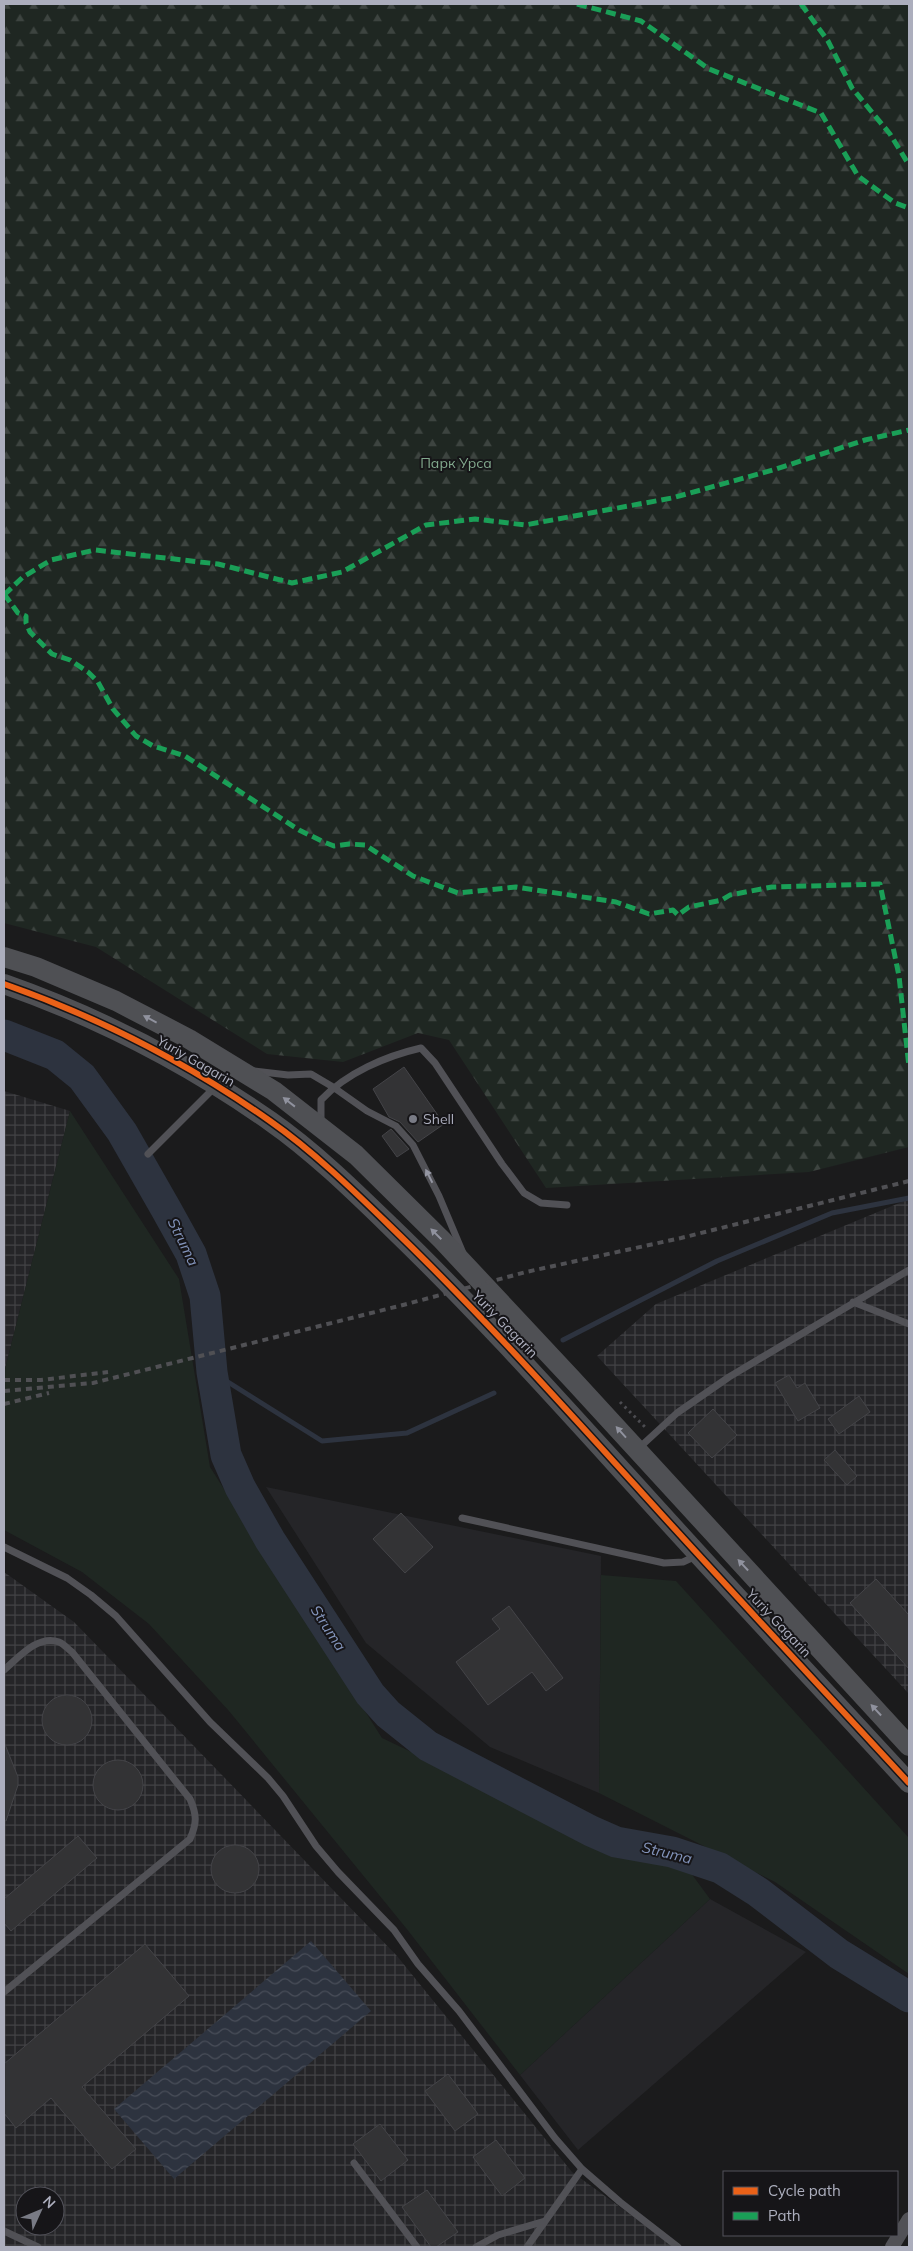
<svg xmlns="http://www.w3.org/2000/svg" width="913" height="2251" font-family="Mulish,sans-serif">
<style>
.built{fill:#252528}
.industrial{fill:url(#industrial-grid);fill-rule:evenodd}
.grass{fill:#1f2722}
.forest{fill:url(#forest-firs)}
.water{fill:url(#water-waves)}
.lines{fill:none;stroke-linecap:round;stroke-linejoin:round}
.stream{stroke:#2d333f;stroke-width:5}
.river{stroke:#2d333f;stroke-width:31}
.building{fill:#333335;stroke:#444448}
.path{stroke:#4c4c51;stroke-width:3;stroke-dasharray:2.5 4;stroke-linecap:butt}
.lane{stroke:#515156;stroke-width:7}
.street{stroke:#515156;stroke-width:14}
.secondary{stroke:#4f5054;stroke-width:20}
.rail{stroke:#505054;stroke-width:4;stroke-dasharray:6 5;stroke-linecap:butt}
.quiet{stroke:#1a9f57;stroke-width:5;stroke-dasharray:10 5;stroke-linecap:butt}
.cycleway-casing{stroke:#161518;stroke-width:9}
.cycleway{stroke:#ea6118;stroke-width:6}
.oneway{fill:#90929e}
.oneway2{fill:#9597a3}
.poi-dot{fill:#797b85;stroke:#161518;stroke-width:2}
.labels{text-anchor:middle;stroke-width:4;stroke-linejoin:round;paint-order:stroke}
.park-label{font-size:14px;fill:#82a98e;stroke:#161518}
.street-label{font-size:14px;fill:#acaebd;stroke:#161518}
.poi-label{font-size:14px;fill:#acaebd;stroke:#161518;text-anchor:start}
.water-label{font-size:15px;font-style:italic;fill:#8293ba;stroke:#161518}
</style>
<defs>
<pattern id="industrial-grid" width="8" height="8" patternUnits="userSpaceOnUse" patternTransform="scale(1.25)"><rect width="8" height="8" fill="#252528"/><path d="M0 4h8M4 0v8" fill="none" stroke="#424245"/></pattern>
<pattern id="forest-firs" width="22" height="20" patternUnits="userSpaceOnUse" patternTransform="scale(1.25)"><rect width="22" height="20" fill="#1f2722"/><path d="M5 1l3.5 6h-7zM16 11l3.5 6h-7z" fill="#3d4440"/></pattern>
<pattern id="water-waves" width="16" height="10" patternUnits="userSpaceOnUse" patternTransform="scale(1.25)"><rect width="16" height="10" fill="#2d333f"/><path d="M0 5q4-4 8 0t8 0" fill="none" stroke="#494e59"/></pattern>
</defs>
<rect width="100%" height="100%" fill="#1b1b1c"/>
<path class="built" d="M266 1487 601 1556 599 1793 490 1747 366 1643Z
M710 1899 806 1952 578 2150 520 2075Z"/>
<path class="industrial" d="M4 1091 70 1111 4 1373Z
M909 1199V1694L597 1356 656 1304Z
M4 1572 74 1622 397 1956 572 2172 675 2247H4ZM25 2196H55V2226H25Z"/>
<path class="grass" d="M70 1111 179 1279 210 1467 382 1738 628 1855 688 1869 710 1899 520 2075 406 1928 229 1711 149 1624 82 1572 4 1530V1373Z
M601 1575 676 1581 909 1838V1974L775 1882 599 1793Z"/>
<path class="forest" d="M4 4H909V1147L809 1172 546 1188 449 1040 418 1033 343 1062 267 1054 96 947 4 923Z"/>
<path class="water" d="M311 1941 371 2011 174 2179 114 2109Z"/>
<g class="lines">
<path class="stream" d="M563 1340 717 1261 832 1213 909 1198
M212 1372 322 1441 407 1433 494 1393"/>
<path class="river" d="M4 1035 55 1055 82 1077 122 1132 166 1209 191 1254 205 1296 212 1372 226 1455 240 1487 270 1540 370 1694 388 1714 428 1746 591 1831 616 1842 672 1852 720 1868 758 1892 839 1954 909 1997"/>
</g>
<path class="building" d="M404 1067 444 1124 418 1142 400 1122 389 1117 373 1089Z
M391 1129 409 1149 397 1157 382 1136Z
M789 1375 797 1388 805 1383 820 1408 798 1421 775 1383Z
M859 1396 870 1412 839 1434 828 1419Z
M713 1409 737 1435 712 1458 688 1433Z
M835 1450 857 1476 847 1485 824 1460Z
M401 1513 433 1547 405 1573 373 1539Z
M876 1579 909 1615V1669L850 1603Z
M509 1606 563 1678 546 1691 532 1672 488 1705 456 1662 500 1629 492 1619Z
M42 1720a25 25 0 1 1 50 0a25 25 0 1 1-50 0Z
M4 1742 18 1777V1785L6 1821 4 1820Z
M93 1785a25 25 0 1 1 50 0a25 25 0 1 1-50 0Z
M78 1836 97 1858 11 1931 4 1923V1899Z
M211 1869a24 24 0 1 1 48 0a24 24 0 1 1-48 0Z
M145 1944 189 1996 82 2087 136 2149 112 2169 51 2098 16 2128 4 2113V2064Z
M448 2074 478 2114 455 2131 425 2091Z
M380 2124 408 2160 381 2181 353 2144Z
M496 2140 525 2178 502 2196 473 2157Z
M427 2190 458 2232 436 2247H431L402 2207Z"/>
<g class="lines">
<path class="path" d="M620 1402 645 1427"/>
<path class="lane" d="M254 1071 288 1075 311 1074 333 1087 367 1111 396 1126 413 1145 439 1196 463 1253
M321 1123V1100C346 1073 386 1056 421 1048L435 1063 502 1164 524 1193 541 1203 567 1205
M148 1154 215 1087
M853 1302 909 1324
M639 1448 677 1413 729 1377 909 1270
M462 1518 664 1563 683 1562 696 1556
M4 1547 67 1578 91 1595 116 1616 210 1722 268 1778 283 1796 316 1846 338 1872 394 1930 418 1964 459 2011 555 2138 582 2169 620 2202 678 2247
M4 1670C18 1658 38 1634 59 1642 64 1644 68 1649 72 1652L190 1799C197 1815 197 1823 190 1839L4 1992
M354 2163 417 2247
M4 2231 38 2247
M476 2247 498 2235 545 2221
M527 2247 582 2169"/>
<path class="street" d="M892 2247 909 2219"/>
<path class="secondary" d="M4 957 36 967 116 1001 189 1039 274 1091 356 1155 442 1240 572 1379 909 1746
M4 984C98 1017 189 1064 270 1121 313 1151 353 1190 390 1226 476 1309 555 1397 635 1485 725 1585 818 1684 909 1783"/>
<path class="rail" d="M4 1380H41L108 1372
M4 1391 93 1383 403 1305 526 1272 681 1238 909 1181
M4 1404 49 1393"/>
<path class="quiet" d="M577 4 641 21 709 69 821 113 858 176 895 203 909 208
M801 4 828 41 852 88 890 134 909 165
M4 594 18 613 26 616V623L30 632 52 654 70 660 88 672 98 682 113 709 136 736 153 746 185 756 299 830 324 842 334 846 349 844 365 845 413 876 458 893 516 887 616 902 649 914 673 910 678 915 689 907 722 900 730 895 772 887 880 884 899 976 909 1067
M4 595 23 577 51 560 95 550 218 564 292 583 342 572 426 525 475 519 525 525 672 498 773 470 865 440 909 430"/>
<g class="cycleway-casing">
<path id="cycleway" d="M4 984C98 1017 189 1064 270 1121 313 1151 353 1190 390 1226 476 1309 555 1397 635 1485 725 1585 818 1684 909 1783"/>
</g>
<use href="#cycleway" class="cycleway"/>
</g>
<defs><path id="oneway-solid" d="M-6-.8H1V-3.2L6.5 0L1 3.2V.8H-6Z" transform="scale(1.25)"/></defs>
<g class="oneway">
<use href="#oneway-solid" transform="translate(150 1019) rotate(-152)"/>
<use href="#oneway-solid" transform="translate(289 1102) rotate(-142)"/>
<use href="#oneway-solid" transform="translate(436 1234) rotate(-135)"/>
<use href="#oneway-solid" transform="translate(621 1432) rotate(-132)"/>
<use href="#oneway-solid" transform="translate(743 1565) rotate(-133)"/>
<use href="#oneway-solid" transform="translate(876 1710) rotate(-133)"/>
</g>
<use class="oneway2" href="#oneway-solid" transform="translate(429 1176) rotate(-117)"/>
<circle class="poi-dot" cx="413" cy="1119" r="5"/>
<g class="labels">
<g class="park-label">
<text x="456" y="468">Парк Урса</text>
</g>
<g class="street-label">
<text transform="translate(196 1061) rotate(30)" y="5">Yuriy Gagarin</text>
<text transform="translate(505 1324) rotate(46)" y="5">Yuriy Gagarin</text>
<text transform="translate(779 1623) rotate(47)" y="5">Yuriy Gagarin</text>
</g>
<g class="poi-label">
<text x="423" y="1124">Shell</text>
</g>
<g class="water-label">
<text transform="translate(183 1242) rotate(64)" y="5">Struma</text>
<text transform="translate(328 1628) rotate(57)" y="5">Struma</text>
<text transform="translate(667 1853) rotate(14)" y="5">Struma</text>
</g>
</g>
<rect width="913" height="2251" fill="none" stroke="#acaebd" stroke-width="10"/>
<rect x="723" y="2171" width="175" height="65" fill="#161518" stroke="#52525a"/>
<rect x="733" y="2187" width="25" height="8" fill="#ea6118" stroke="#52525a"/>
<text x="768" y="2196" font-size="15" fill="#acaebd">Cycle path</text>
<rect x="733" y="2212" width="25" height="8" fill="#1a9f57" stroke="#52525a"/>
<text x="768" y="2221" font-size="15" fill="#acaebd">Path</text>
<g transform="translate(40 2211) rotate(46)"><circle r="24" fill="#161518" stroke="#52525a"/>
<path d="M0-4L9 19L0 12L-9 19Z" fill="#797b85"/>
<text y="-8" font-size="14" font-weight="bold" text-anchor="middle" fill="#acaebd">N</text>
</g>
</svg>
